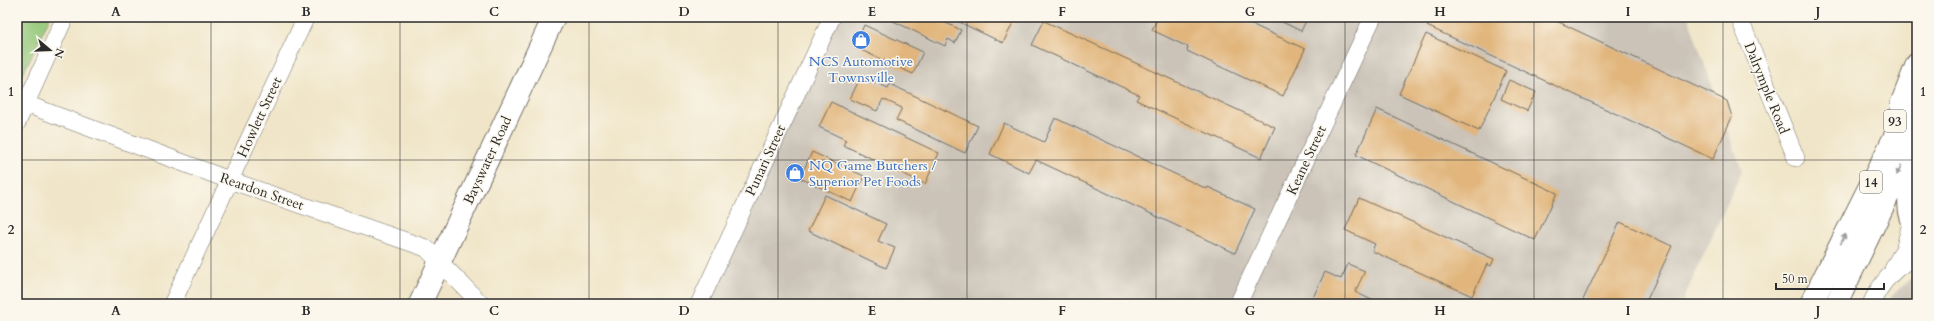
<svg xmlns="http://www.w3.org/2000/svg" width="1934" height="321" font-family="Cardo,serif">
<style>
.industrial{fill:#cbc3b8}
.green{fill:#94c879;stroke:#607a52}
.building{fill:#e1b57b}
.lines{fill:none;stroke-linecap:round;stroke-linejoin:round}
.street-casing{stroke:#706c62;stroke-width:18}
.secondary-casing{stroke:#706c62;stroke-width:24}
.primary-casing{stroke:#706c62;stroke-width:24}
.street{stroke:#fff;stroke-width:17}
.secondary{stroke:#fff;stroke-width:22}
.primary{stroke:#fff;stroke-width:22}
.oneway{fill:#a0a0a0}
.grid{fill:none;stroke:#2b2b2b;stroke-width:1;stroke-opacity:0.55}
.labels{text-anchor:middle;stroke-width:3;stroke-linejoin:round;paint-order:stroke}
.shield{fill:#fbf7ec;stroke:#696865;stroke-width:1}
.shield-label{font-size:13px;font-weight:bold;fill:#2b2b2b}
.shop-label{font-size:14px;fill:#366cbe;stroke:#fbf7ec}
.street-label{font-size:14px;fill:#2b2b2b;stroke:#fbf7ec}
.neatline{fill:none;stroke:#2b2b2b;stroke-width:1.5}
.grid-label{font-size:13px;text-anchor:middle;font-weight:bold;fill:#2b2b2b}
</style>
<rect width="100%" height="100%" fill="#fbf7ec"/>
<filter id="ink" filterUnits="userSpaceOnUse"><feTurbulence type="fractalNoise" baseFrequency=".025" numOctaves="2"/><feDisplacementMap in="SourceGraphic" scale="8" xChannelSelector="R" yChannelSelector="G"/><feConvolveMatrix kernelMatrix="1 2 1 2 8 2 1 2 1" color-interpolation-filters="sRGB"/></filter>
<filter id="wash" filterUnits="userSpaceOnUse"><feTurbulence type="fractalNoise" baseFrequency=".012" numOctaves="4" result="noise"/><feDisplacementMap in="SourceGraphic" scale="16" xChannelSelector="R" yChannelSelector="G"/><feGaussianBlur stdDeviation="0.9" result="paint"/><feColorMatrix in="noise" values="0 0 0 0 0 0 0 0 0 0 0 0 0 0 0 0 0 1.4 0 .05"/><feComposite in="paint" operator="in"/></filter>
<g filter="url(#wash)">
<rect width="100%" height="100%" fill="#f0e5c8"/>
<path class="industrial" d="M831 17H1688L1742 171 1681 304H695Z
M1917 272V304H1888L1891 297Z"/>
<path class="green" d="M17 17H50L17 86Z"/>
<g id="blocks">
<path class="building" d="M885 17H933L961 30 955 43 948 39 945 46Z
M949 17H1011L1015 19 1003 43Z
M1158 17H1236L1305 49 1283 96 1187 51 1188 47 1152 30Z
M1272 17H1308L1301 31Z
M1431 17H1548L1727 101 1732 117 1713 159 1427 26Z
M1044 21 1275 127 1261 158 1136 100 1139 95 1032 45Z
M864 25 923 52 913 74 861 50 862 47 856 44Z
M1426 34 1506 71 1479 131 1399 94Z
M861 76 888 88 890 84 978 126 965 153 896 120 902 108 883 99 877 111 850 99Z
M1509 80 1536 92 1527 111 1501 99Z
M831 102 939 153 925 184 843 145 846 140 819 127Z
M1377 109 1557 193 1535 240 1356 155Z
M1055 118 1207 189 1208 187 1255 209 1235 253 1036 160 1029 173 990 154 1004 123 1044 142Z
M812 152 864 176 852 202 800 178Z
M825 195 886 224 878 241 895 248 886 268 808 231Z
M1359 198 1494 259 1491 266 1487 264 1472 296 1372 251 1375 244 1345 230Z
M1620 222 1672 246 1645 304H1581Z
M1348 264 1365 271 1355 292 1380 304H1310L1325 272 1341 279Z"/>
</g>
</g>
<g filter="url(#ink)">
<use href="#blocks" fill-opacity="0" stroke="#706c62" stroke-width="1"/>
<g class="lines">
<g class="street-casing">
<path id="street" d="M1739 17 1796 158
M26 104 229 180 426 248 481 304
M17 123 65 17
M1893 269 1905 247 1912 218
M172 304 306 17
M699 304 832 17
M1238 304 1373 17
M1871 304C1881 282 1895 266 1917 256"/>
</g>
<g class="secondary-casing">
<path id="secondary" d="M420 304 554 17"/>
</g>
<g class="primary-casing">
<path id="primary" d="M1901 105 1917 64
M1917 166C1911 184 1903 211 1917 227
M1811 304 1917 92
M1836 304 1917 135"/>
</g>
<use href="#street" class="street"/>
<use href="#secondary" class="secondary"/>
<use href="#primary" class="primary"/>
</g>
<defs><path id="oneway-solid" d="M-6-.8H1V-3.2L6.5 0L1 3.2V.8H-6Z"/></defs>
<g class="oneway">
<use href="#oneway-solid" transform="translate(1899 170) rotate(115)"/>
<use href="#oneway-solid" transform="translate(1843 239) rotate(-64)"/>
</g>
</g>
<path class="grid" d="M211 17V304M400 17V304M589 17V304M778 17V304M967 17V304M1156 17V304M1345 17V304M1534 17V304M1723 17V304M17 160H1917"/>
<defs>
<g id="shop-disc" transform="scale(1)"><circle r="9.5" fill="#3f7fe0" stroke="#fbf7ec"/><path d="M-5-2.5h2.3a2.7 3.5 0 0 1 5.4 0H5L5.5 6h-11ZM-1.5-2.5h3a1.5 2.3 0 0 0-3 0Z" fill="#fff"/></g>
</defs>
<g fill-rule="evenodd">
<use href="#shop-disc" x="861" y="40"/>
<use href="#shop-disc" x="795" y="173"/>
</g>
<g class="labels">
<g class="shield">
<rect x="1884" y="110" width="22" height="22" rx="3"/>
<rect x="1860" y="171" width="22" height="22" rx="3"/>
</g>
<g class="shield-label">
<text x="1895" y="126">93</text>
<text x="1871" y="187">14</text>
</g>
<g class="shop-label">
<text x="861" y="66">NCS Automotive<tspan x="861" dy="16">Townsville</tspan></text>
<text x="809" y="170" text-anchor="start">NQ Game Butchers /<tspan x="809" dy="16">Superior Pet Foods</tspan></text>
</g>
<g class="street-label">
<text transform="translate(1767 88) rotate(68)" y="5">Dalrymple Road</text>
<text transform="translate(259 117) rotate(-65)" y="5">Howlett Street</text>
<text transform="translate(487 160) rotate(-65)" y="5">Bayswater Road</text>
<text transform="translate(765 160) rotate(-65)" y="5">Punari Street</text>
<text transform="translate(1306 160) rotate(-65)" y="5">Keane Street</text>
<text transform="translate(262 191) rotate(19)" y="5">Reardon Street</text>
</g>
</g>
<rect width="1934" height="321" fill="none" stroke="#fbf7ec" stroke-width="44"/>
<g transform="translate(50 50) rotate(109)" stroke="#fbf7ec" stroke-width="3" paint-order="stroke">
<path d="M0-3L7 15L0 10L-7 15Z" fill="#2b2b2b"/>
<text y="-6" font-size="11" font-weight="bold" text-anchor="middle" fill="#2b2b2b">N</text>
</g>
<path d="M1776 283v6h108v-6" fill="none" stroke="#2b2b2b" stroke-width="2"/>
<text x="1782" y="283" font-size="12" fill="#2b2b2b" stroke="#fbf7ec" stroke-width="3" paint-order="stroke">50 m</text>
<rect x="22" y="22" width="1890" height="277" class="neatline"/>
<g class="grid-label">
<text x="116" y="16">A</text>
<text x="306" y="16">B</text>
<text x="494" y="16">C</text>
<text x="684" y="16">D</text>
<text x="872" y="16">E</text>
<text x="1062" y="16">F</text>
<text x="1250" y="16">G</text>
<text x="1440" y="16">H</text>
<text x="1628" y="16">I</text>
<text x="1818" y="16">J</text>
<text x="11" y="96">1</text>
<text x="1923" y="96">1</text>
<text x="11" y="234">2</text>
<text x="1923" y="234">2</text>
<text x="116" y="315">A</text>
<text x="306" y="315">B</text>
<text x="494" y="315">C</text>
<text x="684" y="315">D</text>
<text x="872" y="315">E</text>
<text x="1062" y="315">F</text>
<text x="1250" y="315">G</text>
<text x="1440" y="315">H</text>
<text x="1628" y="315">I</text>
<text x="1818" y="315">J</text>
</g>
</svg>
